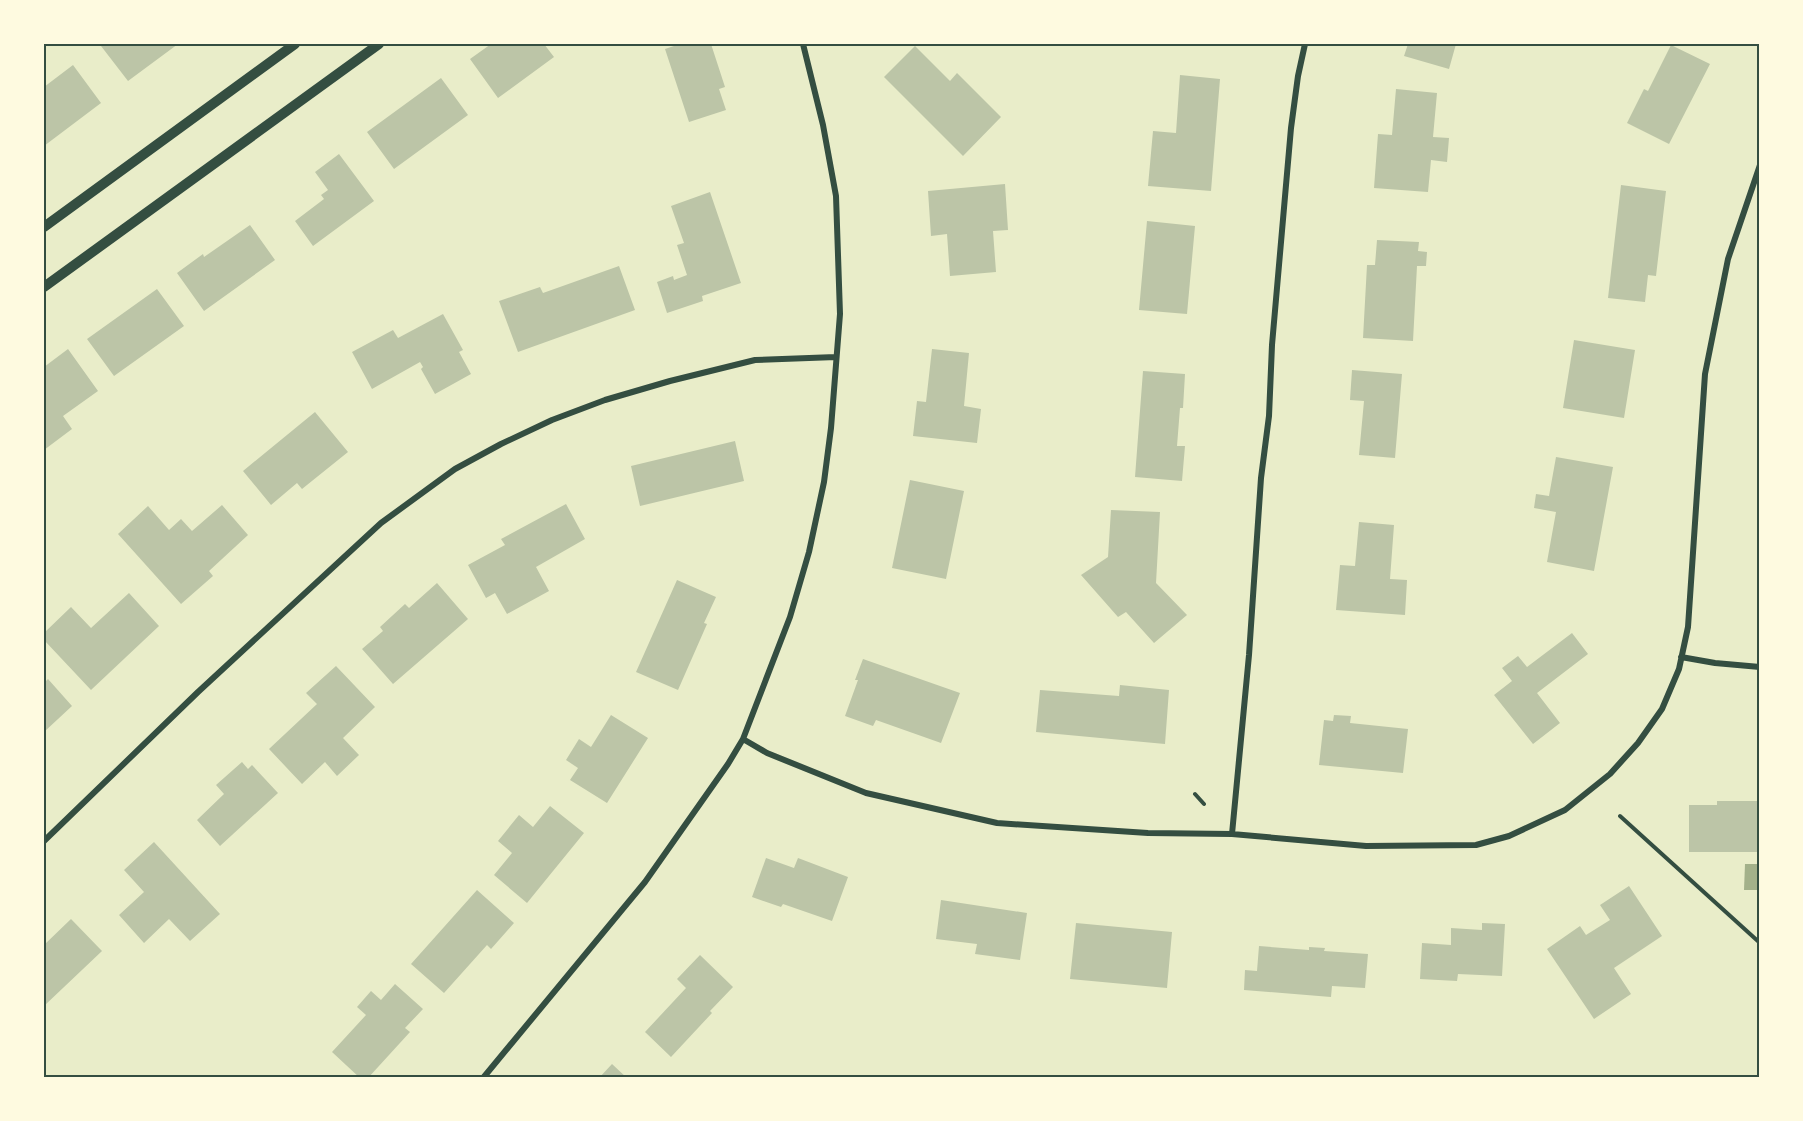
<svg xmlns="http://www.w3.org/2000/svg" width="1803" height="1121" font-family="Raleway,sans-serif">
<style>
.water{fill:#a3b18a}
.building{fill:#bcc5a7}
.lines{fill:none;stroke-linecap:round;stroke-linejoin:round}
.path{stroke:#344e41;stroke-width:4}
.minor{stroke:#344e41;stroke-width:6}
.tertiary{stroke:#344e41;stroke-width:10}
.neatline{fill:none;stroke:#344e41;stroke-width:2}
</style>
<rect width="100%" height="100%" fill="#e9edc9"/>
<path class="water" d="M1745 864H1759V890H1744Z"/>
<path class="building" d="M104 44H178L128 81 101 46Z
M491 44H544L554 57 498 98 470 59Z
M680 44H711L725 87 719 89 726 110 689 122 665 49Z
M1408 44H1456L1449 69 1404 56Z
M1671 45 1710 64 1669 144 1627 123 1644 89 1648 91Z
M915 46 950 81 957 73 1001 117 963 156 884 77Z
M73 65 101 103 44 146V87Z
M1180 75 1220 79 1211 191 1148 186 1153 131 1176 133Z
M441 78 468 115 394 169 367 132Z
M1396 89 1437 93 1433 137 1449 138 1447 162 1431 160 1428 192 1374 188 1378 134 1392 135Z
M339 154 374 201 313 246 295 221 324 199 321 195 328 190 315 172Z
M1005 184 1008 230 993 231 996 272 950 276 947 234 931 236 928 191Z
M1621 185 1666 191 1656 276 1648 275 1645 302 1608 298Z
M710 192 741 283 702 296 703 301 667 313 657 282 673 276 674 280 687 275 677 245 684 243 671 206Z
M1147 221 1195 226 1187 314 1139 310Z
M250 225 275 260 204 311 177 273 203 254 204 257Z
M1377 240 1419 242 1418 251 1427 252 1426 266H1417L1413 341 1363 338 1367 265H1375Z
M619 266 635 310 518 352 499 301 540 287 543 293Z
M157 289 184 326 114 376 87 339Z
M443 314 463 350 459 352 471 374 435 394 421 369 423 367 420 362 372 389 352 352 393 330 398 338Z
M1574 340 1635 350 1624 418 1563 408Z
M68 349 98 391 63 416 72 429 44 450V384L46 382 44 379V367Z
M932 349 969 353 964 406 981 409 977 443 913 436 917 401 926 402Z
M1352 370 1402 374 1395 458 1359 455 1364 401 1350 400Z
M1143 371 1185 374 1183 408H1180L1177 446H1185L1182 481 1135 477Z
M315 412 348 452 302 489 297 483 271 505 243 471Z
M735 441 744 481 640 506 631 466Z
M1556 457 1613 467 1594 571 1547 562 1556 512 1534 508 1536 494 1549 496Z
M910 480 964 491 946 579 892 568Z
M566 504 585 539 536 567 549 591 507 614 495 593 486 598 468 565 505 545 501 539Z
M222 505 248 535 209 571 213 576 181 604 118 534 148 506 169 530 181 519 192 531Z
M1111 510 1160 512 1156 583 1187 615 1154 643 1126 612 1118 617 1081 575 1108 557Z
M1359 522 1394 525 1390 579 1407 580 1405 615 1336 610 1340 565 1355 566Z
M677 580 716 597 704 623 707 624 678 690 636 672Z
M437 583 468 619 393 684 362 649 383 631 380 627 405 604 409 608Z
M129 593 159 626 91 690 44 640V633L71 607 91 628Z
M1572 633 1588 654 1537 693 1560 723 1533 744 1494 695 1512 681 1502 668 1518 656 1527 667Z
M863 659 960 693 941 743 876 720 873 726 845 716 858 680H855Z
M336 666 375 707 343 738 359 755 337 776 325 762 302 784 269 749 317 704 306 693Z
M48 679 72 706 44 732V683Z
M1120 685 1169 690 1165 744 1036 732 1040 690 1119 696Z
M611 715 648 738 607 803 570 780 578 768 566 760 579 739 591 747Z
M1334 715 1351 716 1350 723 1408 729 1403 773 1319 765 1324 720 1333 721Z
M242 762 248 769 252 765 278 793 220 846 197 820 224 794 216 785Z
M1717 801H1760V852H1689V805H1717Z
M550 806 584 833 527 903 494 875 512 853 498 841 519 815 533 827Z
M154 842 220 914 190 941 169 919 144 943 119 915 144 892 124 870Z
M766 858 794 868 798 858 848 877 832 921 783 904 781 907 752 897Z
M1629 886 1662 936 1614 968 1631 994 1594 1019 1547 949 1580 926 1586 935 1610 920 1600 905Z
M477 890 514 923 491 949 487 945 444 993 411 964Z
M941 900 1027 913 1020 960 975 954 977 944 936 939Z
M71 919 102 951 44 1006V945Z
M1076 923 1172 932 1167 988 1070 979Z
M1482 923 1505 924 1502 976 1458 974 1457 981 1420 979 1422 943 1451 945V928L1482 930Z
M1259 946 1309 950V947L1325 948 1324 951 1368 954 1365 988 1332 986 1331 997 1244 990 1245 970 1257 971Z
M700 955 733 987 710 1011 712 1013 671 1057 645 1032 686 988 677 979Z
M395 984 423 1009 405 1028 410 1032 368 1078H360L332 1052 366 1015 357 1007 371 991 381 1000Z
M612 1064 627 1078H599Z"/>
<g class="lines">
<path class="path" d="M1195 794 1204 804
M1620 816 1760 943"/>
<path class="minor" d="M1681 657 1715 663 1760 667
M743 739 767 753 866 793 997 823 1148 833 1232 834 1366 846 1476 845 1509 836 1565 810 1610 774 1638 743 1662 709 1679 669 1688 627 1705 374 1728 259 1760 165
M1232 834 1249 655 1261 478 1269 416 1272 345 1291 128 1298 76 1305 44
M44 841 198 692 381 523 455 469 501 444 552 420 605 400 670 381 755 360 836 357
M483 1078 645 882 728 764 743 739 790 617 809 552 824 482 831 428 840 314 836 196 823 125 803 44"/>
<path class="tertiary" d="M44 227 295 44
M44 287 379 44"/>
</g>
<rect width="1803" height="1121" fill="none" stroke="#fefae0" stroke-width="90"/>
<rect x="45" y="45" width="1713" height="1031" class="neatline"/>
</svg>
